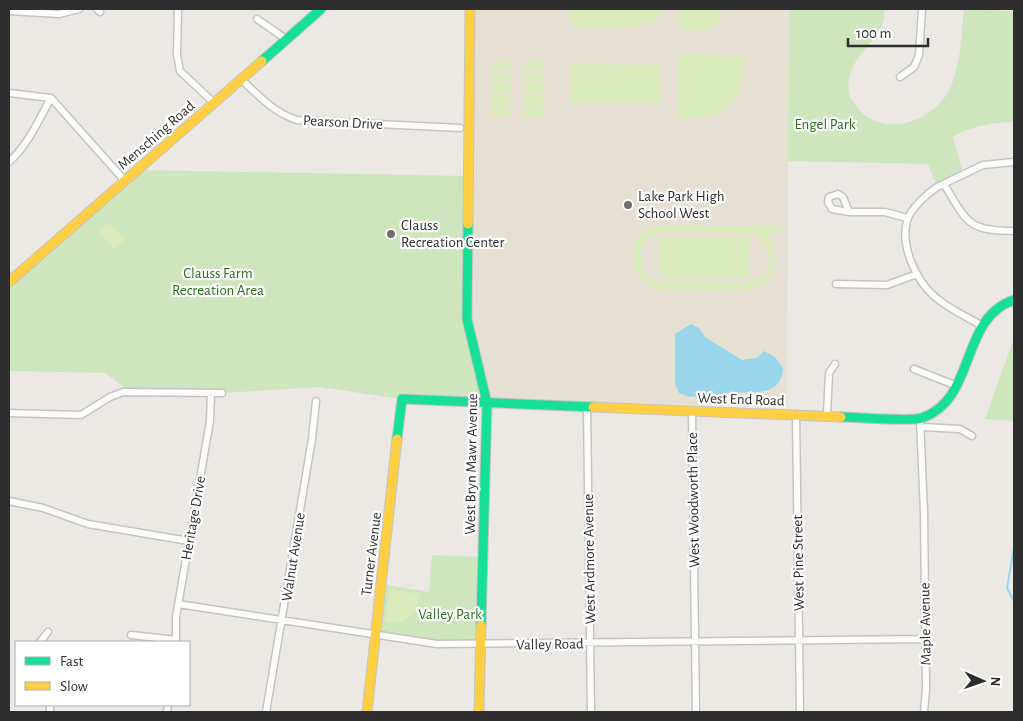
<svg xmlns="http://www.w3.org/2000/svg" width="1023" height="721" font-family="'Alegreya Sans',sans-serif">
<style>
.education{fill:#e6e0d3}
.park{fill:#cee6be}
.pitch{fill:#d9eabb;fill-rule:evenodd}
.water{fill:#99d6ec}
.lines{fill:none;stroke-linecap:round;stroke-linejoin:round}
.stream{stroke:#99d6ec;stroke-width:2}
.street-casing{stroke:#c5c4c5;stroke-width:9}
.fast-casing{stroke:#c5c4c5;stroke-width:11}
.slow-casing{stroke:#c5c4c5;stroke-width:11}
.street{stroke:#fcfcfb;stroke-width:6}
.fast{stroke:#16e098;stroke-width:9}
.slow{stroke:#ffcf43;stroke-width:9}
.poi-dot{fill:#706f6e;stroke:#fff;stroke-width:2}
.labels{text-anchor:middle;stroke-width:4.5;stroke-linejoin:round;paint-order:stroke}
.street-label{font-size:15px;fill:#2e2e2e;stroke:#fff}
.park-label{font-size:15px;fill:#2c6e1b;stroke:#fff}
.poi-label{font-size:15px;fill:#2e2e2e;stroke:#fff;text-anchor:start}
</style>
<rect width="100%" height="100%" fill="#ece8e4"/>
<path class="education" d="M469 9H789L787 401 790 407 479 399 481 392 470 342Z"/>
<path class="park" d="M789 9H884C887 44 843 53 849 93 849 97 854 102 856 106 880 139 931 123 948 92 961 68 961 35 964 9L1014 11V122C994 122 971 127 953 136L963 173 937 187 928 164 788 161Z
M138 170 469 176 467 319 481 386 479 399H402L319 387 222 393 130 392 105 373 9 371V280Z
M1014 338V421L985 419Z
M432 555 483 557 481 645 376 634 381 584 429 592Z"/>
<path class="pitch" d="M572 9H661L657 21 626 28H577L571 23Z
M678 9H723L720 21 712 29H681L678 25Z
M682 53 745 56C742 105 727 119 678 118L677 56Z
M491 61H510V70H491Z
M524 61H544V70H524Z
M571 64 659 65V104L571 103Z
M491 73H510L511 82H491Z
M525 73H544V81H525Z
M491 84H510V93H491Z
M525 84H544V93H525Z
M491 96H510V105H491Z
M525 96H544V105H525Z
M491 108H510V116L491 117Z
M524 108H544V117H524Z
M108 222 125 239 114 249 99 233Z
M779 226V233H764L770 239 776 258 770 278 763 284 745 289H661C640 285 624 260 638 239 642 234 649 230 654 227ZM661 232 754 233C770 245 775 260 762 277L745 283 654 281C635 267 635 238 661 232Z
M660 237 749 238 748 277H660Z
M389 589 420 594C417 615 406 625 385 622Z"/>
<path class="water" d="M691 324 699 328 705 337 742 360 757 358 764 351 775 357 783 368C781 399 751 391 729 393 718 394 709 399 698 399L695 396 689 397 679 393 675 383V334Z"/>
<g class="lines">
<path class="stream" d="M1014 548 1007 588 1014 601"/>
<g class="street-casing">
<path id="street" d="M97 9 100 12
M178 9 177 55 180 71 214 103
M9 11 59 14 79 9
M257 19 286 39
M900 77 914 67 919 55 922 9
M241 79C259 96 273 112 297 120L460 128
M9 93 51 98 125 181
M9 162C28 145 38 121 51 98
M944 184C967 222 967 231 1014 231
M849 212 832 209 828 202 829 197 838 194 843 197 849 212H885L907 218
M836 284 887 285 917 274
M981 325C965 316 949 309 935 297 916 281 900 245 907 221 910 209 928 193 937 187L983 165 1014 162
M914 369 957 386
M587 407 591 712
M692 412 696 712
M9 413 81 415 110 397 123 392 222 393
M796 414 800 712
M827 415 829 373 835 364
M920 419 924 512 926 689 924 712
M922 427 960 429 972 436
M9 501 43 508 88 524 189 541
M178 604 437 644 925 639
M131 635 176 640
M40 642 48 632
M176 642V617L210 421 211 393
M50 712V705
M167 712 168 705
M266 712 312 439 316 401"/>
</g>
<g class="fast-casing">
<path id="fast" d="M262 61 321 9
M468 224 467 319 487 403 481 625
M841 417C857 417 910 422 922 418 977 399 959 318 1014 300
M397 439 402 399 593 407"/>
</g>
<g class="slow-casing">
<path id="slow" d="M468 224 470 9
M9 282 262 61
M593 407 841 417
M367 712 397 439
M479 712 481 625"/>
</g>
<use href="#street" class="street"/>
<use href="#fast" class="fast"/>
<use href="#slow" class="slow"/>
</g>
<g class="poi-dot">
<circle cx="628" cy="205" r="5"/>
<circle cx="391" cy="234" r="5"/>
</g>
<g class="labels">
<g class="street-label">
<text transform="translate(343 122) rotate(3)" y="5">Pearson Drive</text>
<text transform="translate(156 135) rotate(-41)" y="5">Mensching Road</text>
<text transform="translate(741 399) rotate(2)" y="5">West End Road</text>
<text transform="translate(471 464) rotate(-89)" y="5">West Bryn Mawr Avenue</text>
<text transform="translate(693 500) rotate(-91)" y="5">West Woodworth Place</text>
<text transform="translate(193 518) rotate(-80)" y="5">Heritage Drive</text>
<text transform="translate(371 554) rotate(-83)" y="5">Turner Avenue</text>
<text transform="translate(293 557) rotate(-81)" y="5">Walnut Avenue</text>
<text transform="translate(589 559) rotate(-91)" y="5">West Ardmore Avenue</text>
<text transform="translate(798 563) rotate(-91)" y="5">West Pine Street</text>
<text transform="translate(925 624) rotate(-91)" y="5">Maple Avenue</text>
<text transform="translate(550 644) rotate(-1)" y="5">Valley Road</text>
</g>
<g class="park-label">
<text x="825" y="129">Engel Park</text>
<text x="218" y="278">Clauss Farm<tspan x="218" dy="17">Recreation Area</tspan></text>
<text x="450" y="619">Valley Park</text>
</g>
<g class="poi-label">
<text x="638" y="201">Lake Park High<tspan x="638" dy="17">School West</tspan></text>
<text x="401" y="230">Clauss<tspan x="401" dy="17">Recreation Center</tspan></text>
</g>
</g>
<rect width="1023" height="721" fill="none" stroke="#2e2e2e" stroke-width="20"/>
<rect x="15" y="641" width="175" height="65" fill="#ffffff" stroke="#ababab"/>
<rect x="25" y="657" width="25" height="8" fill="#16e098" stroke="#ababab"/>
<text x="60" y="666" font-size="15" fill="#2e2e2e">Fast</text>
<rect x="25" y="682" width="25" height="8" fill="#ffcf43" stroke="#ababab"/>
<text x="60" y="691" font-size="15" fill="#2e2e2e">Slow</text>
<g transform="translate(983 681) rotate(92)" stroke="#ffffff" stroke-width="4" paint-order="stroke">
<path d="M0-4L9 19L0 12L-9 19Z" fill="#2e2e2e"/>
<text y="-8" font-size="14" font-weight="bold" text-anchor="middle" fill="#2e2e2e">N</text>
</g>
<path d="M848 38v8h80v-8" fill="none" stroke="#2e2e2e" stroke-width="2.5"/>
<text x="856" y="38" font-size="15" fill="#2e2e2e" stroke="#ffffff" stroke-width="4" paint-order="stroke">100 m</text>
</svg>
